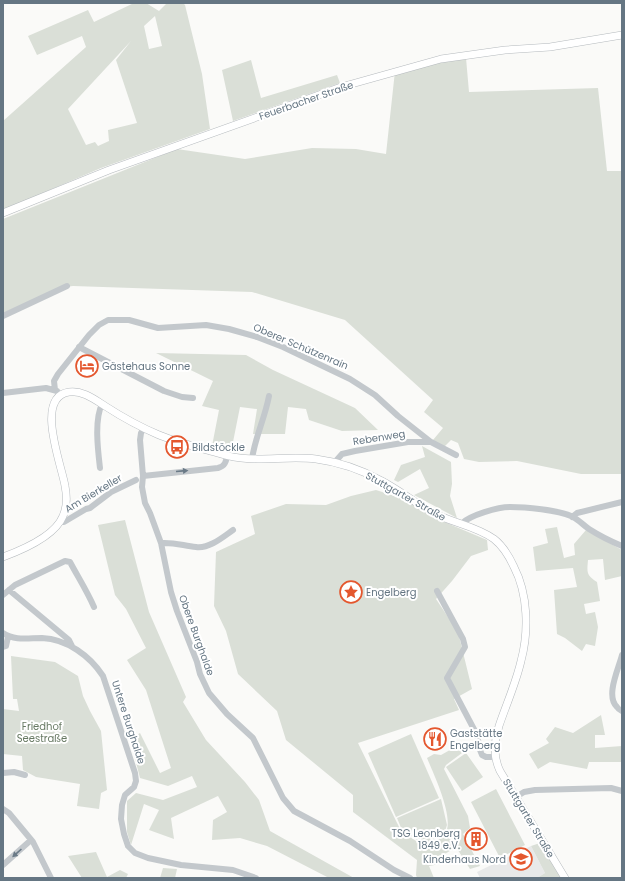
<svg xmlns="http://www.w3.org/2000/svg" width="625" height="881" font-family="Poppins,sans-serif">
<style>
.built{fill:#e8e9e9}
.green{fill:#dadfd7;fill-rule:evenodd}
.lines{fill:none;stroke-linecap:round;stroke-linejoin:round}
.major-casing{stroke:#b5babe;stroke-width:8}
.minor{stroke:#c3c8cc;stroke-width:6}
.major{stroke:#fff;stroke-width:7}
.oneway{fill:#6a7a87}
.labels{text-anchor:middle;stroke-width:4;stroke-linejoin:round;paint-order:stroke}
.street-label{font-size:10px;fill:#657683;stroke:#fff}
.poi-label{font-size:10px;fill:#657683;stroke:#fff;text-anchor:start}
.park-label{font-size:10px;fill:#687a64;stroke:#fff}
</style>
<rect width="100%" height="100%" fill="#fafaf8"/>
<path class="built" d="M531 846 545 873 537 878H480L477 872Z"/>
<path class="green" d="M134 3H146L159 11 167 3H183L185 5 202 74 210 129 101 168 3 210V121L86 47 82 36 37 55 28 36 88 10 94 22ZM155 16 162 46 149 49 144 26ZM131 41 116 60 137 123 108 130 109 141 98 146 95 142 86 145 68 109Z
M466 58 469 92 598 88 607 171H622V474H581L517 461 479 462 464 459 458 443 451 440 444 447 433 440 443 428 424 412 433 400 345 320 252 292 73 286 65 287 3 313V219L177 149 245 159 312 148 356 149 386 154 395 71Z
M251 60 261 98 337 75 340 83 233 121 222 70Z
M156 353 246 355 273 370 355 408 378 430 342 431 309 420 306 409 288 407 285 434H253L257 409 240 407 231 452 212 446 219 410 202 406 213 381Z
M422 446 451 462 452 484 450 496 457 518 414 495 429 488 420 469 398 482 394 480 401 465 425 457Z
M376 490 410 501 442 521 487 540 488 550 471 556 452 581 436 599 458 632 472 689 454 699 459 710 358 743 401 831 425 847C431 843 439 840 444 835 457 822 433 773 427 758L434 754 441 755 457 746 461 748 462 753 446 765 444 769 468 816 470 828 463 834 480 866 470 869 456 847 437 859 440 864 429 866 434 878H417L416 875 417 860 353 812V795L286 740 277 711 238 674 226 631 214 606 216 552 255 534 251 516 286 504 326 505 351 496Z
M125 520 149 612 186 697 183 702 206 740 245 782 259 800 270 831 354 878H329L267 846 240 838 212 840 213 820 227 812 218 796 171 818 174 839 149 830 159 810 144 804 131 845 127 832V801L136 793 163 800 197 787 192 776 168 786 140 778 130 739 140 733 160 773 171 768 146 690 127 660 146 648 126 609 115 595 98 525Z
M557 527 564 558 575 555 574 544 586 530 622 550V576L605 580 603 559 588 560C587 572 586 575 597 582L600 601 584 604 586 614 595 612 598 627 595 646 586 644 582 651 565 638 557 634 554 590 577 587 573 568 536 571 533 547 548 543 545 529Z
M11 656 55 662 78 676 83 696 90 711 101 731 107 790 101 793 99 809 77 806 80 784 36 777 23 770 22 756 3 754V709L19 711 17 699H13Z
M601 715 605 735H595V748L622 746V762H589L587 769 550 762 538 769 529 754 549 743 546 739 555 727 573 733Z
M411 734 439 798 396 817 368 753Z
M466 753 483 777 462 791 446 767Z
M496 789 525 845 500 858 471 802Z
M441 799 447 825 444 834 425 845 402 830 397 818Z
M540 843 561 878H537L545 873 531 846Z
M96 852 107 877 120 870 128 874 126 878H82L68 856Z
M163 868 177 869 175 878H160Z"/>
<g class="lines">
<g class="major-casing">
<path id="major" d="M3 213 109 170 341 87 441 59 505 50 550 47 622 35
M3 557C22 550 55 536 63 516 67 507 67 496 65 486 62 466 34 397 69 392 82 390 94 399 105 406 122 417 140 427 159 435 179 443 200 448 221 454 252 464 285 455 316 459 339 462 362 470 382 481 399 490 414 502 430 511 450 523 475 525 494 539 503 546 509 556 514 567 528 594 529 631 521 661 516 683 506 705 499 726 494 743 493 756 500 771L565 878"/>
</g>
<path class="minor" d="M3 316 67 286
M79 347 164 391 182 397 193 398
M55 390 54 381 58 374 89 335 99 325 108 320H129L158 328 206 325 229 329 257 337 283 347 350 379 375 395 398 416 431 442 456 455
M3 393 46 388 57 391
M144 428 141 433 140 440 143 476 142 487 145 503 150 513 161 543 171 592 177 611 197 662 200 674 209 693 227 714 253 738 283 798 294 811 350 841 394 870 410 878
M252 459C255 437 265 418 269 396
M335 462 342 454 355 451 408 442H430
M100 468C98 451 94 420 102 404
M143 476 218 468C225 466 226 462 227 456
M572 517 577 513 622 502
M60 522H64L86 509 90 508 111 492 136 480
M461 524C470 515 498 507 510 507 525 507 558 510 571 516 578 519 583 525 589 529 600 536 610 541 622 546
M161 543C175 542 184 546 196 547 209 549 223 537 233 530
M9 590 69 640 72 646
M437 591 463 639 465 647 447 678 477 735 480 750 482 755 486 757H495
M3 595 15 585 65 561 70 562C78 577 87 591 94 607
M3 633C15 641 28 638 42 638 67 639 90 656 103 676L135 773 136 781 134 787 125 795 122 805 121 819 124 834 128 846 135 853 148 858 181 865 233 870 256 878
M3 647 6 646 8 637
M622 655C619 668 605 696 617 707 618 709 620 710 622 711
M3 773 14 772 25 775
M516 797 524 792 535 790 611 788 622 791
M3 809 9 813 33 842 51 878
M3 865 31 840"/>
<use href="#major" class="major"/>
</g>
<defs><path id="oneway-solid" d="M-6-.8H1V-3.2L6.5 0L1 3.2V.8H-6Z"/></defs>
<g class="oneway">
<use href="#oneway-solid" transform="translate(182 471) rotate(-5)"/>
<use href="#oneway-solid" transform="translate(17 853) rotate(138)"/>
</g>
<defs>
<g id="hotel-ring" transform="scale(1.15)"><circle r="9.5" fill="#fff" stroke="#e4572e" stroke-width="1.5"/><path d="M-6-4.5h1.5V1H6V5H4.5V3h-9V5H-6ZM-4 0a1.8 1.8 0 1 1 3.6 0ZM.5 0V-2.5h3Q6-2.5 6 0Z" fill="#e4572e"/></g>
<g id="bus-ring" transform="scale(1.15)"><circle r="9.5" fill="#fff" stroke="#e4572e" stroke-width="1.5"/><path d="M-5-6H5V4H4V6H2V4H-2V6H-4V4H-5ZM-3.5-4V0h7V-4ZM-3.5 1.2v1.5H-2V1.2ZM2 1.2v1.5H3.5V1.2Z" fill="#e4572e"/></g>
<g id="sight-ring" transform="scale(1.15)"><circle r="9.5" fill="#fff" stroke="#e4572e" stroke-width="1.5"/><path d="M0-6L1.8-2.2L6-1.7L2.9 1.2L3.7 5.4L0 3.3L-3.7 5.4L-2.9 1.2L-6-1.7L-1.8-2.2Z" fill="#e4572e"/></g>
<g id="restaurant-ring" transform="scale(1.15)"><circle r="9.5" fill="#fff" stroke="#e4572e" stroke-width="1.5"/><path d="M-5-6h1v4h1v-4h1v4h1v-4h1v5L-1.5 .5V6h-2V.5L-5-1ZM5-6V6H3V1.5H1.5Q1.5-4 5-6Z" fill="#e4572e"/></g>
<g id="building-ring" transform="scale(1.15)"><circle r="9.5" fill="#fff" stroke="#e4572e" stroke-width="1.5"/><path d="M-4-6H4V6H1V3H-1V6H-4ZM-2.5-4.3h1.7v1.8h-1.7ZM.8-4.3h1.7v1.8H.8ZM-2.5-1h1.7V.8h-1.7ZM.8-1h1.7V.8H.8Z" fill="#e4572e"/></g>
<g id="school-ring" transform="scale(1.15)"><circle r="9.5" fill="#fff" stroke="#e4572e" stroke-width="1.5"/><path d="M0-5L7-2L0 1L-7-2ZM-4 1L0 2.5L4 1V4Q0 6-4 4Z" fill="#e4572e"/></g>
</defs>
<g fill-rule="evenodd">
<use href="#hotel-ring" x="87" y="366"/>
<use href="#bus-ring" x="177" y="447"/>
<use href="#sight-ring" x="351" y="592"/>
<use href="#restaurant-ring" x="435" y="739"/>
<use href="#building-ring" x="476" y="839"/>
<use href="#school-ring" x="521" y="859"/>
</g>
<g class="labels">
<g class="street-label">
<text transform="translate(306 100) rotate(-19)" y="4">Feuerbacher Straße</text>
<text transform="translate(301 346) rotate(23)" y="4">Oberer Schützenrain</text>
<text transform="translate(379 437) rotate(-9)" y="4">Rebenweg</text>
<text transform="translate(93 493) rotate(-31)" y="4">Am Bierkeller</text>
<text transform="translate(406 496) rotate(29)" y="4">Stuttgarter Straße</text>
<text transform="translate(197 635) rotate(70)" y="4">Obere Burghalde</text>
<text transform="translate(129 722) rotate(72)" y="4">Untere Burghalde</text>
<text transform="translate(529 818) rotate(59)" y="4">Stuttgarter Straße</text>
</g>
<g class="poi-label">
<text x="102" y="370">Gästehaus Sonne</text>
<text x="192" y="451">Bildstöckle</text>
<text x="366" y="596">Engelberg</text>
<text x="450" y="737">Gaststätte<tspan x="450" dy="12">Engelberg</tspan></text>
<text x="460" y="837" text-anchor="end">TSG Leonberg<tspan x="460" dy="12">1849 e.V.</tspan></text>
<text x="506" y="863" text-anchor="end">Kinderhaus Nord</text>
</g>
<g class="park-label">
<text x="42" y="730">Friedhof<tspan x="42" dy="12">Seestraße</tspan></text>
</g>
</g>
<rect width="625" height="881" fill="none" stroke="#657683" stroke-width="8"/>
</svg>
